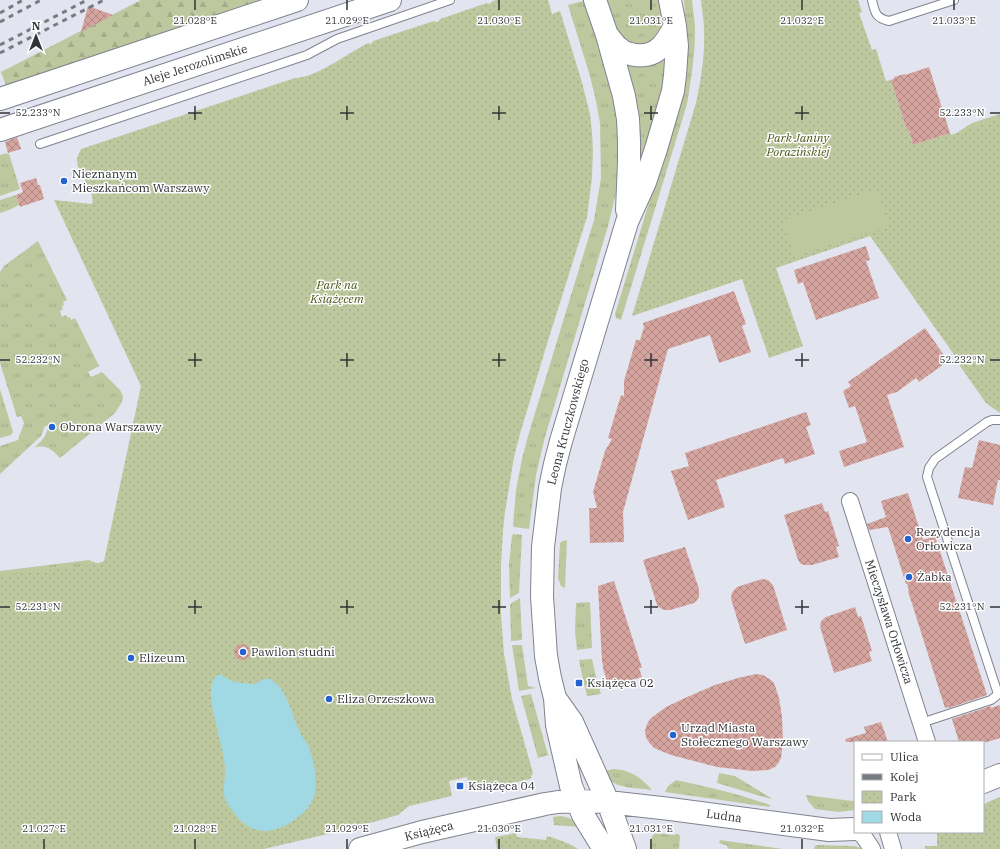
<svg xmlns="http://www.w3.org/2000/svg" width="1000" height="849" font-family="'IBM Plex Serif',serif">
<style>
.grass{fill:url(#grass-tufts)}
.forest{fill:url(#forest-firs)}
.park{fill:url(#park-dots)}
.pitch{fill:#bec89f}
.water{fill:#a0d9e4}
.building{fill:url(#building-cross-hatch)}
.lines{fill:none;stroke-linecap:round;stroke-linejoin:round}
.lane-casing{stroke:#81838e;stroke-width:10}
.street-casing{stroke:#81838e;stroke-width:18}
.secondary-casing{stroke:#81838e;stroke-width:24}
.lane{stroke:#fff;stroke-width:8}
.street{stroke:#fff;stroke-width:16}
.secondary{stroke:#fff;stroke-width:22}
.rail{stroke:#797b82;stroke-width:3;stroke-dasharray:5 5;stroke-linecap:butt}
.ticks{fill:none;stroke:#323337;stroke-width:1.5}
.poi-dot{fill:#2462cf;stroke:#fff;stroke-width:1.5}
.labels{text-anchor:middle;stroke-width:3;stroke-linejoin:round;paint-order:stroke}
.street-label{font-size:12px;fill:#323337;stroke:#fff}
.park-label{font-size:12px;font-style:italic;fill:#4d5815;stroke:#fff}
.poi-label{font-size:12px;fill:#323337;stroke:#fff;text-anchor:start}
.ticks-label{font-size:10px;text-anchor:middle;fill:#323337;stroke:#fff;stroke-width:3;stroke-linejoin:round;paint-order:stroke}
</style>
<defs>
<pattern id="grass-tufts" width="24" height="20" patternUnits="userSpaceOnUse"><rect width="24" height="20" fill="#bec89f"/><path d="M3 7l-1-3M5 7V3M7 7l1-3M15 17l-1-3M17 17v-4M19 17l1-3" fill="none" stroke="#a4ac8a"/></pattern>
<pattern id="forest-firs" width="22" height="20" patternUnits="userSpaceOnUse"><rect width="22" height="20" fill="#bec89f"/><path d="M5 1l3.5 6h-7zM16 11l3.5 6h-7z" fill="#a4ac8a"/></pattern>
<pattern id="park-dots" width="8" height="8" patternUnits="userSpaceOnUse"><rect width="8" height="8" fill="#bec89f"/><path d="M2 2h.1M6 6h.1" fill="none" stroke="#a4ac8a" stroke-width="1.8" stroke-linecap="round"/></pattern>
<pattern id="building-cross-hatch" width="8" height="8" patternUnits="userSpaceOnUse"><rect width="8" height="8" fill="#d6a49f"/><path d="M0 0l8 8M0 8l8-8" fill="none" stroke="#ae8682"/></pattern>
</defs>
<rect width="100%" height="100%" fill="#e2e4f0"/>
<path class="grass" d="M605 0H661L665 22 657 41 635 47 618 37Z
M684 0H692C693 10 695 21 695 31 695 56 691 80 687 104L621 320 616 318 615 314 673 124 687 43Z
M583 1 588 9 614 89 620 148 617 189 608 226 545 437 536 475 529 529 514 527 513 525 516 490 522 459 528 436 594 220 601 178 600 123 596 101 590 76 568 5Z
M666 53 662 91 640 169 632 90 626 60Z
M1000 114V126L954 133 958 132 972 123Z
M7 153V154H9L20 189 0 196V155Z
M16 195 19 205 9 210 0 213V200Z
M38 241 67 300 63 302 64 305 62 306 63 309 60 311 62 317 66 315 68 318 70 317 71 320 75 318 99 366 88 372 91 377 102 372 120 390 123 396 122 402 115 413 60 458C52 449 45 444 34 448 41 442 46 437 48 427L45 426 41 436 0 474V446L18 440 24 423 21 416 17 417 0 363V272L4 266Z
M0 389 13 432 11 435 0 438Z
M513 534 522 535 519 593 510 598 509 564 512 536Z
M567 540 565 588 561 586 558 578 560 543 563 541Z
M89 560 99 564 0 597V571Z
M520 598 522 640 511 641 510 604Z
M590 602 592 648 577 650 575 632 576 603Z
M512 645H522L528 686 536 688 519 691Z
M592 659 596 677 601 694 587 696 582 675 579 660Z
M531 694 548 755 538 758 521 696Z
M613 769C629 769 642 778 652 790 640 788 617 789 609 779 608 776 606 773 605 771Z
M719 773 735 776 771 798V799L717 783Z
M676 780C708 787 739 794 770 805V807L665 792 668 786Z
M806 795 852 801 855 800V810L839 812 815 809 808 801Z
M560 816C569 817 574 820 580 827L554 825 553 817Z
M656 833 674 835 676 834H678L680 836 679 849H650C650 843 650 836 656 833Z
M720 840 783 849H730L727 848 728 846 719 843Z
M817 845 853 846 858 847 862 849H814L815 846Z"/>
<path class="forest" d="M141 0H260L6 85 1 72Z"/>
<path class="park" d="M496 0H548L552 14 560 11 581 79 590 114 592 132 593 151 592 177 587 217 547 344 520 434 514 457 505 512 503 530 501 565V615L504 654 512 699 533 773 530 779 470 792 467 777 449 781 452 796 409 806 398 815 377 821 328 834 264 849H0V576L93 565 104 561 141 386 54 200 92 204C96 191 78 174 77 161 77 157 79 153 81 149L295 78C316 78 348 53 368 43L370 44 372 43 373 41 434 21 436 22H438L440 19 487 3 489 4 493 1Z
M701 0H858L862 12 859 13 872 50 876 49 886 81 891 80 907 131 909 130 913 145 950 133 951 135 1000 118V413L986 403 960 366V363L870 236 776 268 803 346 769 358 742 279 632 316 696 103C701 80 705 55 704 31 704 21 702 10 701 0Z
M1000 797V849H925V846H937V832H925H983V805L988 802Z
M516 833 517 837 546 840 547 836C558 839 569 843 578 849H497L495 837Z"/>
<path class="pitch" d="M877 189 889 226 794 257 782 220Z"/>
<path class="water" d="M220 674C225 677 230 681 236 682 239 683 242 683 245 683 248 683 251 685 254 684 261 682 264 675 273 681 288 691 292 716 299 730 301 736 305 740 308 745 314 757 317 780 315 793 313 803 306 811 298 817 277 834 253 838 235 814 231 809 227 804 225 799 222 789 226 778 225 768 224 754 219 738 216 724 213 711 204 681 220 674Z"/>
<path class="building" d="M88 6 113 15 81 32Z
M929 67 950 133 913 145 909 130 907 131 891 80 895 78 894 77 905 74V75Z
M17 137 21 149 8 153 5 142Z
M36 178 38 185H40L44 199 20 207 16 195 23 192 20 183Z
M866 246 870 260 866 261 879 298 816 320 803 282 798 284 794 270Z
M734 291 746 324 742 326 751 352 719 363 710 335 668 349 623 512 624 542 590 543 589 508H597L593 492 605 451 612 439 608 438 621 395 624 396V381L636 340H640L644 327 643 323Z
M925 328 948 361 919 382 916 378 897 392 887 395 904 447 844 467 839 451 867 442 855 406 849 408 843 391 851 386 848 382Z
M806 412 811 425 806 427 815 454 785 464 783 458 716 480 725 507 688 520 671 471 689 466 685 453Z
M979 440 1000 445V480H998L993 505 958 498 965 467 972 468Z
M908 493 923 540 935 536 987 695 949 708 948 707 945 708 908 591 909 590 907 584H906L888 527 869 530 867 524 886 517 881 501Z
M822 503 825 512 828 511 839 546 836 547 839 557 812 565H805L801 564 798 560 784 515Z
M685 547 699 589V597L697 600 694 603 670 610H664L660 608 657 605 643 560Z
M762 579 768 580 773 585 787 630 745 644 731 599 732 593 733 591 737 587Z
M614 581 642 668H639L642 677 609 687 604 672 602 661 598 586Z
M855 607 858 617 861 616 872 651 869 652 872 661 834 673 821 630 820 624 822 620 826 617Z
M234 652a8 8 0 1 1 16 0a8 8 0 1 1-16 0Z
M756 674 763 675 771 680 774 683 779 698 782 717 783 742 781 758 779 762 775 767 768 770 752 771 717 767 671 755 654 748 648 741 646 737 645 730 648 722 651 718 666 707 685 698 715 685 738 678Z
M1000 705V738L987 742H959L952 719 991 706V708Z
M881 722 888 742H846L845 739 866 733 864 727Z"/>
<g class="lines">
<g class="lane-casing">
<path id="lane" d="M872 0C875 12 875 18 889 21L954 0
M40 144 307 55 337 39 450 0
M998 694 927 477 929 468 935 459 987 422 992 420H1000
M921 723 991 700 1000 693"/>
</g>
<g class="street-casing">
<path id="street" d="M850 501 927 742
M859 832 864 837 872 849
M888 832 893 849"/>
</g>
<g class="secondary-casing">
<path id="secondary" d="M595 0 607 35 624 96 628 119 629 141V162L627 210
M607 35C611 39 615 46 620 49 624 53 630 54 635 55 657 58 666 43 675 26
M0 99 297 0
M0 130 390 0
M555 698 572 722 608 802 625 849
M983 782 1000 775
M360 849 422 832 545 804 558 802 577 801 608 802 670 809 829 830 855 829
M604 849 583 815 571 786 557 725 555 698 550 678 546 656 542 596 543 547 550 488 555 464 561 441 627 222 645 182 656 149 673 91 675 75 677 46 675 26 670 0"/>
</g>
<use href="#lane" class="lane"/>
<use href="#street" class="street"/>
<use href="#secondary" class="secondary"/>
<path class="rail" d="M0 13 23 0
M0 22 41 0
M0 45 87 0
M0 53 104 0"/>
</g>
<path class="ticks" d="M195 0V10M347 0V10M499 0V10M651 0V10M802 0V10M954 0V10M195 106V120M347 106V120M499 106V120M651 106V120M802 106V120M0 113H10M188 113H202M340 113H354M492 113H506M644 113H658M795 113H809M990 113H1000M195 353V367M347 353V367M499 353V367M651 353V367M802 353V367M0 360H10M188 360H202M340 360H354M492 360H506M644 360H658M795 360H809M990 360H1000M195 600V614M347 600V614M499 600V614M651 600V614M802 600V614M0 607H10M188 607H202M340 607H354M492 607H506M644 607H658M795 607H809M990 607H1000M44 839V849M195 839V849M347 839V849M499 839V849M651 839V849M802 839V849"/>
<g class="poi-dot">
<circle cx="64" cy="181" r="4"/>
<circle cx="52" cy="427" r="4"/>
<circle cx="908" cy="539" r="4"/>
<circle cx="909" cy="577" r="4"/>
<circle cx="243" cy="652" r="4"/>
<circle cx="131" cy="658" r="4"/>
<rect x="575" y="679" width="8" height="8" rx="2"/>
<circle cx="329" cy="699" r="4"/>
<circle cx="673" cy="735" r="4"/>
<rect x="456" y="782" width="8" height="8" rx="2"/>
</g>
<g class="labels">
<g class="street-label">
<text transform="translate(195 65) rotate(-18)" y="4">Aleje Jerozolimskie</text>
<text transform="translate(568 422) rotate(-75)" y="4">Leona Kruczkowskiego</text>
<text transform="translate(889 622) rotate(72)" y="4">Mieczysława Orłowicza</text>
<text transform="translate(724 816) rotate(8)" y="4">Ludna</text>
<text transform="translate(429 831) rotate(-14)" y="4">Książęca</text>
</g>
<g class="park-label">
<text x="798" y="142">Park Janiny<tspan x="798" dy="14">Porazińskiej</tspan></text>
<text x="337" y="289">Park na<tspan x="337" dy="14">Książęcem</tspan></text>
</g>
<g class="poi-label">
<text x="72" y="178">Nieznanym<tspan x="72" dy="14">Mieszkańcom Warszawy</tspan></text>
<text x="60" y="431">Obrona Warszawy</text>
<text x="916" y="536">Rezydencja<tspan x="916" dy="14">Orłowicza</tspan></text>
<text x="917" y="581">Żabka</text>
<text x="251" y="656">Pawilon studni</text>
<text x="139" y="662">Elizeum</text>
<text x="587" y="687">Książęca 02</text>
<text x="337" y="703">Eliza Orzeszkowa</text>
<text x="681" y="732">Urząd Miasta<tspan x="681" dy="14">Stołecznego Warszawy</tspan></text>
<text x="468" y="790">Książęca 04</text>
</g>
</g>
<g class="ticks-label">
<text x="195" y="24">21.028°E</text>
<text x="347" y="24">21.029°E</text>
<text x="499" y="24">21.030°E</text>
<text x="651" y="24">21.031°E</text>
<text x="802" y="24">21.032°E</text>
<text x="954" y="24">21.033°E</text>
<text x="38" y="116">52.233°N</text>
<text x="962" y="116">52.233°N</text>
<text x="38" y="363">52.232°N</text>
<text x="962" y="363">52.232°N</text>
<text x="38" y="610">52.231°N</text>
<text x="962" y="610">52.231°N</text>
<text x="44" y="832">21.027°E</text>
<text x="195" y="832">21.028°E</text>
<text x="347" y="832">21.029°E</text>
<text x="499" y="832">21.030°E</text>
<text x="651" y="832">21.031°E</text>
<text x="802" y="832">21.032°E</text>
</g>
<rect x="854" y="741" width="130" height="92" fill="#ffffff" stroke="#adadaf"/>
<rect x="862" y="754" width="20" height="6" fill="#ffffff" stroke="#adadaf"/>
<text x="890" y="761" font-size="12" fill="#323337">Ulica</text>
<rect x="862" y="774" width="20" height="6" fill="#797b82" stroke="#adadaf"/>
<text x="890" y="781" font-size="12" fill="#323337">Kolej</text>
<rect x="862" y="791" width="20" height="12" fill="url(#park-dots)" stroke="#adadaf"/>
<text x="890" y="801" font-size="12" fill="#323337">Park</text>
<rect x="862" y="811" width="20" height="12" fill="#a0d9e4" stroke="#adadaf"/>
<text x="890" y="821" font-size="12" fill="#323337">Woda</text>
<g transform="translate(36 36)" stroke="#ffffff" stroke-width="3" paint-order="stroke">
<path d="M0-3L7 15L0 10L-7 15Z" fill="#323337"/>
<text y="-6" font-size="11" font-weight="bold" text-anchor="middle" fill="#323337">N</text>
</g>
</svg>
